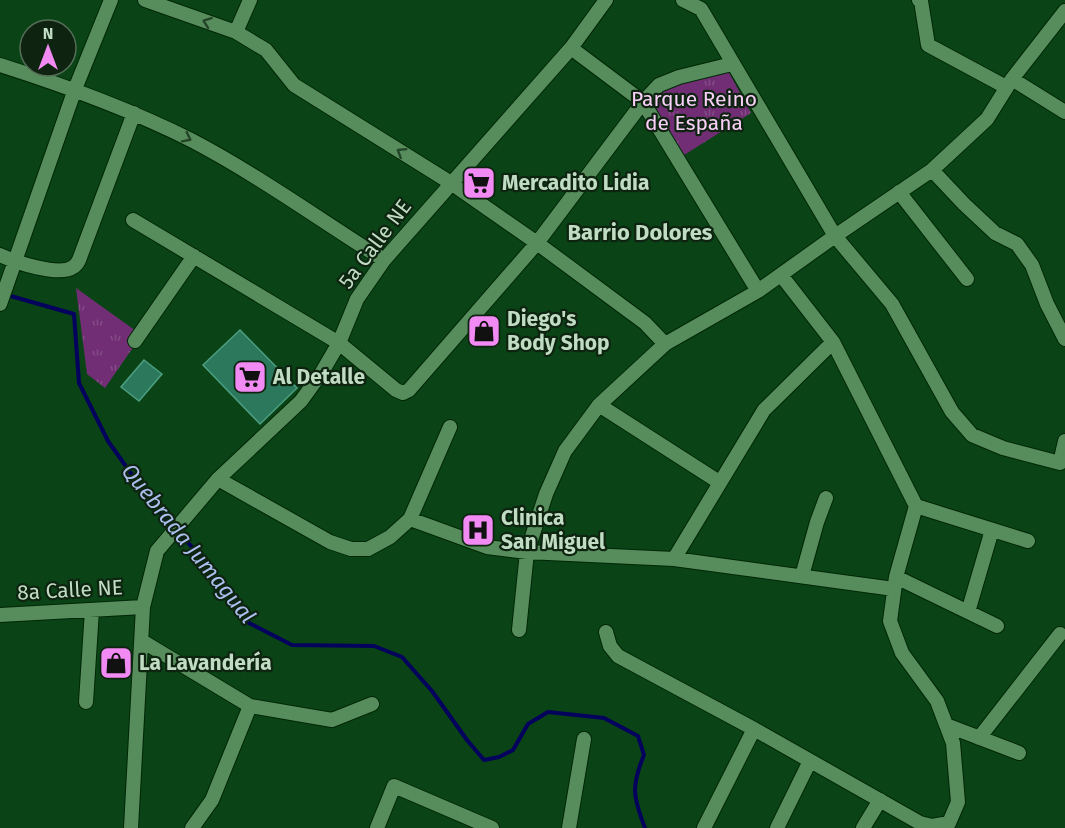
<svg xmlns="http://www.w3.org/2000/svg" width="1065" height="828" font-family="'Fira Sans',sans-serif">
<style>
.park{fill:url(#park-tufts)}
.lines{fill:none;stroke-linecap:round;stroke-linejoin:round}
.stream{stroke:#04025d;stroke-width:4}
.building{fill:#2b785d;stroke:#4d9f80;stroke-width:1.5}
.minor-casing{stroke:#002706;stroke-width:16}
.minor{stroke:#578d5c;stroke-width:14}
.oneway{stroke:#244428}
.labels{text-anchor:middle;stroke-width:4.5;stroke-linejoin:round;paint-order:stroke}
.park-label{font-size:21px;fill:#f9d0f8;stroke:#0e2411}
.poi-label{font-size:21px;font-weight:bold;fill:#c0dcc2;stroke:#0e2411;text-anchor:start}
.street-label{font-size:21px;fill:#c0dcc2;stroke:#0e2411}
.neighbourhood-label{font-size:22px;font-weight:bold;fill:#c0dcc2;stroke:#0e2411}
.water-label{font-size:22px;font-style:italic;fill:#acc0ef;stroke:#0e2411}
</style>
<defs>
<pattern id="park-tufts" width="24" height="20" patternUnits="userSpaceOnUse" patternTransform="scale(1.5)"><rect width="24" height="20" fill="#722e74"/><path d="M3 7l-1-3M5 7V3M7 7l1-3M15 17l-1-3M17 17v-4M19 17l1-3" fill="none" stroke="#844c86"/></pattern>
</defs>
<rect width="100%" height="100%" fill="#094316"/>
<path class="park" d="M727 69 751 113 684 155 652 105 663 88Z
M76 288 136 331 127 341 134 346 105 388 87 374Z"/>
<g class="lines">
<path class="stream" d="M7 295 74 314 79 383 108 441 154 506 205 561 249 623 292 645 374 646 402 657 432 691 467 740 484 760 499 757 513 750 528 724 548 712 604 718 638 736 644 755C631 786 633 797 645 828"/>
</g>
<path class="building" d="M240 330 297 388 260 424 203 365Z
M144 360 162 374 139 401 121 387Z"/>
<g class="lines">
<g class="minor-casing">
<path id="minor" d="M145 0 236 32 266 50 294 85 451 183 537 243 645 323 665 344
M683 0 701 9 835 236 892 304 952 412 972 435 1003 448 1060 463 1065 441
M919 0 921 1 928 45 1006 87
M236 32 250 0
M571 48 643 102 758 291
M0 65C66 86 129 109 191 140 258 175 320 220 384 260
M1012 79 1065 112
M932 170 964 204 995 233 1017 244 1032 265 1047 304 1065 339
M899 192 967 279
M133 220 339 343 396 390 403 393 409 390 537 243 643 102 659 85 679 77 732 64
M0 255C15 262 59 277 73 267 75 266 78 262 79 260L134 113
M781 275 833 342 916 506 1028 541
M0 304 75 89 111 0
M135 341 194 256
M599 405 719 482
M218 479 330 542 351 549H368L390 537 410 519 487 547 527 552 674 559 894 589
M410 519 450 427
M674 559 764 410 833 342
M802 576 817 522 826 498
M896 577 997 626
M968 612 992 530
M0 615 143 607
M519 630 527 552 546 494 565 451 599 405 665 344 758 291 835 236 932 170 987 119 1012 79 1065 11
M606 632 610 646 618 656 754 729
M142 641 250 706 332 720 372 704
M86 702 92 610
M946 725 1019 753
M979 738 1060 634
M131 828 143 607 157 551 218 479 301 401 322 372 339 343 357 299 384 260 571 48 606 0
M192 828 212 800 250 706
M377 828 394 786 492 828
M569 828 584 739
M704 828 754 729 920 823 932 826 949 823 958 802 953 743 937 701 902 653 890 621 896 577 916 506
M777 828 810 761
M863 828 880 800"/>
</g>
<use href="#minor" class="minor"/>
</g>
<defs><path id="oneway-chevron" d="M-2-3.5L2.5 0L-2 3.5" fill="none" stroke-width="1.6" stroke-linecap="round" stroke-linejoin="round" transform="scale(1.5)"/></defs>
<g class="oneway">
<use href="#oneway-chevron" transform="translate(207 22) rotate(-160)"/>
<use href="#oneway-chevron" transform="translate(187 138) rotate(27)"/>
<use href="#oneway-chevron" transform="translate(401 152) rotate(-148)"/>
</g>
<defs>
<g id="supermarket-square" transform="scale(1.725)"><rect x="-9" y="-9" width="18" height="18" rx="4" fill="#f28af3" stroke="#0e2411"/><path d="M-6-5.5h2.5l.6 2H6L4.5 2H-2.5L-4.4-4H-6ZM-1.5 3.2a1.3 1.3 0 1 0 .1 0ZM3 3.2a1.3 1.3 0 1 0 .1 0Z" fill="#111"/></g>
<g id="shop-square" transform="scale(1.725)"><rect x="-9" y="-9" width="18" height="18" rx="4" fill="#f28af3" stroke="#0e2411"/><path d="M-5-2.5h2.3a2.7 3.5 0 0 1 5.4 0H5L5.5 6h-11ZM-1.5-2.5h3a1.5 2.3 0 0 0-3 0Z" fill="#111"/></g>
<g id="hospital-square" transform="scale(1.725)"><rect x="-9" y="-9" width="18" height="18" rx="4" fill="#f28af3" stroke="#0e2411"/><path d="M-5-5h3v3.5h4V-5h3V5h-3V1.5h-4V5h-3Z" fill="#111"/></g>
</defs>
<g fill-rule="evenodd">
<use href="#supermarket-square" x="479" y="183"/>
<use href="#shop-square" x="484" y="331"/>
<use href="#supermarket-square" x="250" y="377"/>
<use href="#hospital-square" x="478" y="530"/>
<use href="#shop-square" x="116" y="663"/>
</g>
<g class="labels">
<g class="park-label">
<text x="694" y="106">Parque Reino<tspan x="694" dy="24">de España</tspan></text>
</g>
<g class="poi-label">
<text x="502" y="190">Mercadito Lidia</text>
<text x="507" y="326">Diego's<tspan x="507" dy="24">Body Shop</tspan></text>
<text x="273" y="384">Al Detalle</text>
<text x="501" y="525">Clinica<tspan x="501" dy="24">San Miguel</tspan></text>
<text x="139" y="670">La Lavandería</text>
</g>
<g class="street-label">
<text transform="translate(375 244) rotate(-53)" y="7">5a Calle NE</text>
<text transform="translate(70 590) rotate(-3)" y="7">8a Calle NE</text>
</g>
<g class="neighbourhood-label">
<text x="640" y="240">Barrio Dolores</text>
</g>
<g class="water-label">
<text transform="translate(189 543) rotate(51)" y="8">Quebrada Jumagual</text>
</g>
</g>
<g transform="translate(48 48)"><circle r="28" fill="#0e2411" stroke="#556e58" stroke-width="1.5"/>
<path d="M0-4.5L10 22L0 15L-10 22Z" fill="#f28af3"/>
<text y="-9" font-size="16" font-weight="bold" text-anchor="middle" fill="#c0dcc2">N</text>
</g>
</svg>
